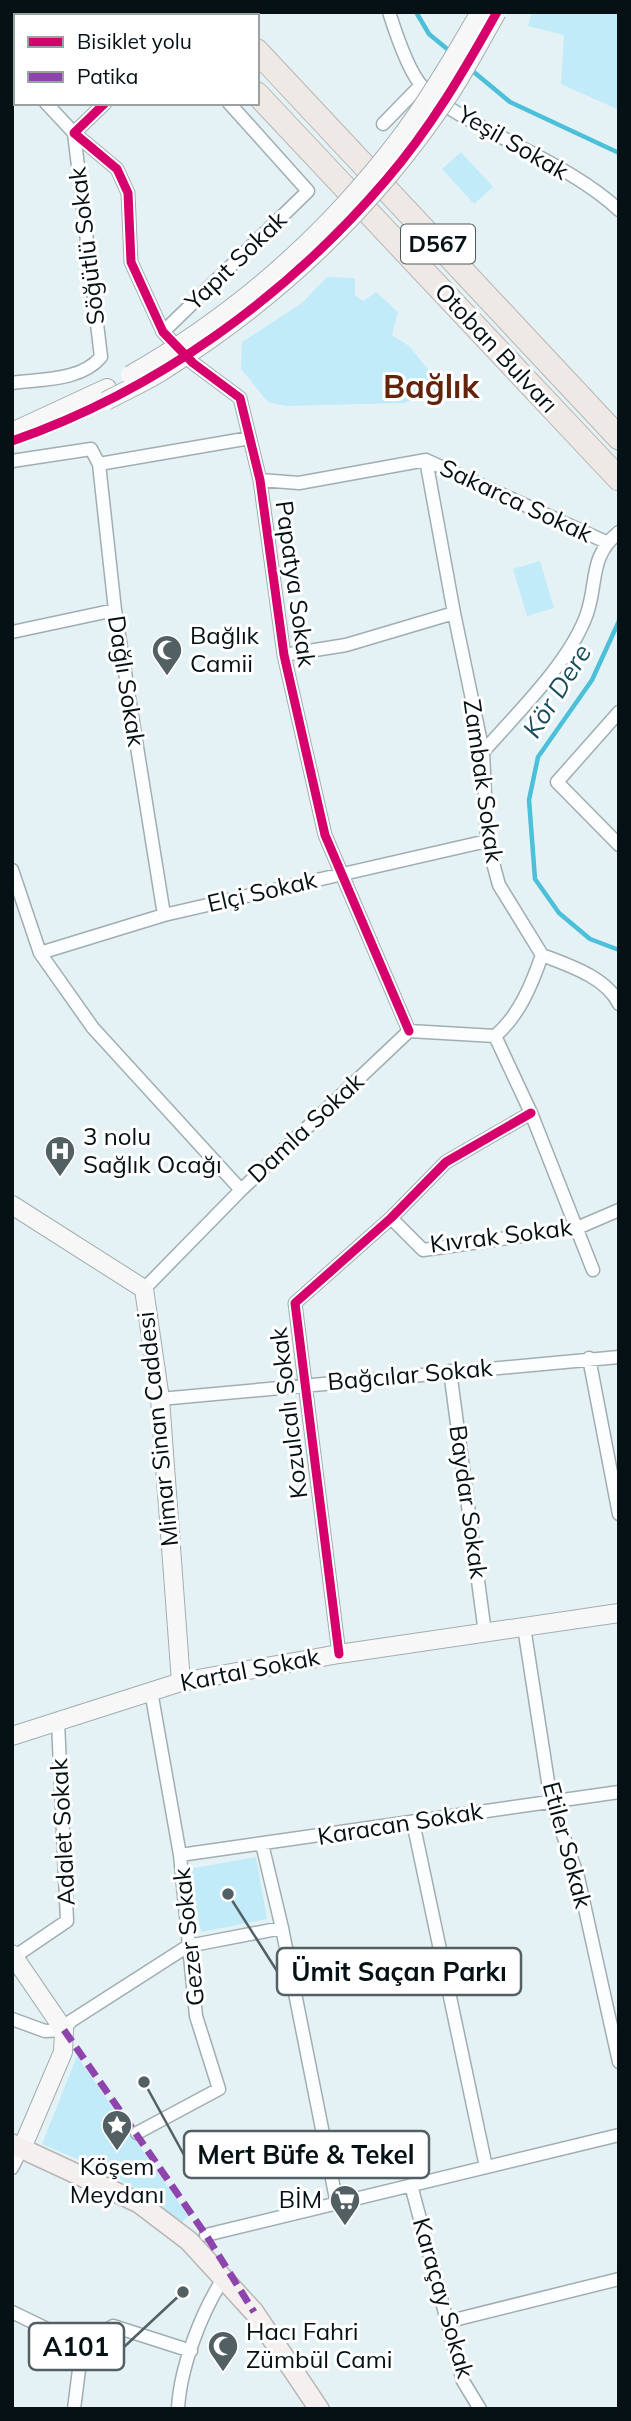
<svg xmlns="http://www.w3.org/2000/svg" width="631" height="2421" font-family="Mulish,sans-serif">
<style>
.green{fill:#c1ebf8}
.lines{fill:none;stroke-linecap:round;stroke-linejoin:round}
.stream{stroke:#4bc0d8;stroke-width:4.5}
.street-casing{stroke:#a1aeb1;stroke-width:15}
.secondary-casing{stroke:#a1aeb1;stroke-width:20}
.primary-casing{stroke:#b8b5b4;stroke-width:22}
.highway-casing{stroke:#b8b5b4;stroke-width:25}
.street{stroke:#fbfdfe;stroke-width:12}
.secondary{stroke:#f8f7f7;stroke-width:18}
.primary{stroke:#f4f0ef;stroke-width:19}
.highway{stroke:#efe9e6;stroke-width:23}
.secondary-bridge-casing{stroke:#a1aeb1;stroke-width:20;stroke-linecap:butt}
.secondary-bridge{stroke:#f8f7f7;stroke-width:18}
.quiet{stroke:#8e44ad;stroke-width:7;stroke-dasharray:14 7;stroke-linecap:butt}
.cycleway-casing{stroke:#fff;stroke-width:13}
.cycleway{stroke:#d6006c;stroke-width:9}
.labels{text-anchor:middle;stroke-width:6;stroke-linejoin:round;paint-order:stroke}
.shield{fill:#fff;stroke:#50585b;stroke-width:2}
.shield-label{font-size:23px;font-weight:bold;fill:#051115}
.street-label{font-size:24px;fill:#051115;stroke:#fff}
.poi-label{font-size:24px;fill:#051115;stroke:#fff;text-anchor:start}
.water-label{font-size:26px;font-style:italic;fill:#164e5c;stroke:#fff}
.district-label{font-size:32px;font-weight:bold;fill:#64230a;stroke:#fff}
.leader{fill:none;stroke:#536063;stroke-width:2.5}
.callout-dot{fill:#536063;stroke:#fff;stroke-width:2.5}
.callout{fill:#fff;stroke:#536063;stroke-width:2.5}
.callout-label{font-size:26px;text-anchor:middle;font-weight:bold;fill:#051115}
</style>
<rect width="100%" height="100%" fill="#e5f2f5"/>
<path class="green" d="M532 12H619V110L561 84 564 35 528 26Z
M461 152 493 187 474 204 442 169Z
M327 277 355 278V295L363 301 376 292 398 312 392 335 409 346 443 388 404 403 286 406 268 402 241 369 242 342 302 303Z
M540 561 554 608 527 616 513 569Z
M256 1857 267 1919 201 1932 189 1869Z
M77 2056 188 2216 182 2222 112 2174 42 2144Z"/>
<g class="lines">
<path class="stream" d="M416 12 429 34 452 53
M469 68 510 102 619 153
M619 621 592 680 538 757 529 800 535 879 559 913 590 939 619 950"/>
<g class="street-casing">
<path id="street" d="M389 12C395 31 409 72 422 86 440 105 467 119 490 131 534 155 582 176 619 210
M12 65 16 69
M105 103 74 133 117 169 128 193 131 262 163 332 193 363 240 398 260 480 284 655 325 835 409 1031
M383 124 421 85
M163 332 308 191 229 103
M12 383C41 379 81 381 101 357L74 133 46 103
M426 460 454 613 483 752 487 841 499 885 542 955C532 984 519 1016 495 1036
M12 461 91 449 99 464 115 610 164 915
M99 464 250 438
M260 480 299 483 426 460 606 542
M12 632 115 610
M284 655 346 645 454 613
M619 712 557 782 619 845
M483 752C516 714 566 666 585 619 599 585 587 558 619 532
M12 870 40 953 93 1028 241 1190
M40 953 164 915 487 841
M542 955C568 965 606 977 619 1004
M495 1036 531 1113 593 1270
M391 1218 423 1250 577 1228 619 1210
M144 1289 241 1190 409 1031 495 1036
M589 1358 619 1514
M450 1371 485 1633
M160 1399 619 1357
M524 1627 551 1801 578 1877 619 2062
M339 1654 295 1303 391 1218 446 1162 531 1113
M413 1822 486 2167
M262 1844 282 1928 337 2204
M180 1855 619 1792
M14 1957 67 1921 58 1722
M12 2019 45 2031 64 2030 71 2021 188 1946 282 1928
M137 2133 219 2089 196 2016 180 1855 151 1691
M12 2168 22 2148
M411 2185 463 2381 480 2409
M206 2235 619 2135
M12 2312 82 2346 113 2326 191 2351
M446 2322 619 2279
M74 2409 82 2346
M178 2409C180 2368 201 2313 223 2279"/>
</g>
<g class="secondary-casing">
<path id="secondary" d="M12 432 107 388
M12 1205 144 1289 160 1399 181 1682
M12 1736 181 1682 339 1654 619 1613
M12 1954 64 2030 63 2052 22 2148"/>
</g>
<g class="primary-casing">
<path id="primary" d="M12 2144 139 2203 189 2241 254 2312 319 2409"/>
</g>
<g class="highway-casing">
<path id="highway" d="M181 12 184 16
M221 12 224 16
M257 51 619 438
M257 94 619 479"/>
</g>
<use href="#street" class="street"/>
<use href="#secondary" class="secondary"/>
<use href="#primary" class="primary"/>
<use href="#highway" class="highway"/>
<g class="secondary-bridge-casing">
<path id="secondary-bridge" d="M130 375C234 316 325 236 397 142 428 102 455 56 480 12
M106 401C126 390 148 381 167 368 279 297 375 206 449 95 466 69 481 40 497 12"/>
</g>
<use href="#secondary-bridge" class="secondary-bridge"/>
<path class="quiet" d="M64 2030 206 2235 254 2312"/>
<g class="cycleway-casing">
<path id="cycleway" d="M105 103 74 133 117 169 128 193 131 262 163 332 193 363 240 398 260 480 284 655 325 835 409 1031
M12 441C157 391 287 296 386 180 430 129 464 71 497 12
M339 1654 295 1303 391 1218 446 1162 531 1113"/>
</g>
<use href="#cycleway" class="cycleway"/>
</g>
<defs>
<g id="mosque-pin" transform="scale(1.575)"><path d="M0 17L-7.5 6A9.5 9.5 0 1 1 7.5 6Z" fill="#536063" stroke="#fff"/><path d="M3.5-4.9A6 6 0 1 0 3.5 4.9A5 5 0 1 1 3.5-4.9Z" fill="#fff"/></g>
<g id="hospital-pin" transform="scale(1.575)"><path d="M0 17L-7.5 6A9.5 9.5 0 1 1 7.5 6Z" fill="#536063" stroke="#fff"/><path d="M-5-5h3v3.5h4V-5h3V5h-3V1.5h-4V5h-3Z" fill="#fff"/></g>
<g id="sight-pin" transform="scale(1.575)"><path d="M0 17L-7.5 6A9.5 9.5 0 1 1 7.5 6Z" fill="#536063" stroke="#fff"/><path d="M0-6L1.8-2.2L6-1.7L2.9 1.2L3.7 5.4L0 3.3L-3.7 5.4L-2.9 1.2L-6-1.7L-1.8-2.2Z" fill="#fff"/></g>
<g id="supermarket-pin" transform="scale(1.575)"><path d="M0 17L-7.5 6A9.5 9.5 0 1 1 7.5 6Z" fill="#536063" stroke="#fff"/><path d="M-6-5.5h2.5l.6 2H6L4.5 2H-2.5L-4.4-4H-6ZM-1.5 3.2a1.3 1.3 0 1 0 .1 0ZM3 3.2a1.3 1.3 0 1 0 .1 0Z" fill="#fff"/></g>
</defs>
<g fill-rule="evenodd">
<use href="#mosque-pin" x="167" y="650"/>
<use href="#hospital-pin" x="60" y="1151"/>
<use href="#sight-pin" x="117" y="2125"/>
<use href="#supermarket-pin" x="345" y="2200"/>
<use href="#mosque-pin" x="223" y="2346"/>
</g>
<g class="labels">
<rect class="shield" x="401" y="224.5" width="74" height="39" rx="5"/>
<g class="shield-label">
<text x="438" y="252">D567</text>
</g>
<g class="street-label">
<text transform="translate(513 143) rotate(30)" y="8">Yeşil Sokak</text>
<text transform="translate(87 246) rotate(-97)" y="8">Söğütlü Sokak</text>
<text transform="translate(236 261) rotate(-44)" y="8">Yapıt Sokak</text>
<text transform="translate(496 348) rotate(47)" y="8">Otoban Bulvarı</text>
<text transform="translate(516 501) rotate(25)" y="8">Sakarca Sokak</text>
<text transform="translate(295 584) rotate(82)" y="8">Papatya Sokak</text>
<text transform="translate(126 681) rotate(81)" y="8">Dağlı Sokak</text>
<text transform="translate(483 781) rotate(82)" y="8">Zambak Sokak</text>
<text transform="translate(262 892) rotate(-13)" y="8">Elçi Sokak</text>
<text transform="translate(306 1128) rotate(-43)" y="8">Damla Sokak</text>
<text transform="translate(501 1236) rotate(-7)" y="8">Kıvrak Sokak</text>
<text transform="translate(410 1375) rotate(-5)" y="8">Bağcılar Sokak</text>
<text transform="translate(289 1413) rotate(-97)" y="8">Kozulcalı Sokak</text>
<text transform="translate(158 1429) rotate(-96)" y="8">Mimar Sinan Caddesi</text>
<text transform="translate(468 1502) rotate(82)" y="8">Baydar Sokak</text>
<text transform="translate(250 1670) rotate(-11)" y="8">Kartal Sokak</text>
<text transform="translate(400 1824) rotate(-9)" y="8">Karacan Sokak</text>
<text transform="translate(63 1832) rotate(-93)" y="8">Adalet Sokak</text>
<text transform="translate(567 1845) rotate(75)" y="8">Etiler Sokak</text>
<text transform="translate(189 1937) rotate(-96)" y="8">Gezer Sokak</text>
<text transform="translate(443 2298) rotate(74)" y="8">Karaçay Sokak</text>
</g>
<g class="poi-label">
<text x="190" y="644">Bağlık<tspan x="190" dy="28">Camii</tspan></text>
<text x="83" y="1145">3 nolu<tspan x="83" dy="28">Sağlık Ocağı</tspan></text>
<text x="117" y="2175" text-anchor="middle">Köşem<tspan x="117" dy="28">Meydanı</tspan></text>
<text x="322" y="2208" text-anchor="end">BİM</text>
<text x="246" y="2340">Hacı Fahri<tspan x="246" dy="28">Zümbül Cami</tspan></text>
</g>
<g class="water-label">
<text transform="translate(557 691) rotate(-58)" y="9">Kör Dere</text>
</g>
<g class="district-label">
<text x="431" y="398">Bağlık</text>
</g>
</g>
<path class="leader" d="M228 1894L277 1971M144 2082L184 2155M183 2292L124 2347"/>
<g class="callout-dot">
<circle cx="228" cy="1894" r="7"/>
<circle cx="144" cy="2082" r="7"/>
<circle cx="183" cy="2292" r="7"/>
</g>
<g class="callout">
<rect x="277" y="1948" width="244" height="47" rx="7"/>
<rect x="184" y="2131" width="245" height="47" rx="7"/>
<rect x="29" y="2323" width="95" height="47" rx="7"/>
</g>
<g class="callout-label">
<text x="399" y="1981">Ümit Saçan Parkı</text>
<text x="306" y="2164">Mert Büfe &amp; Tekel</text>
<text x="76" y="2356">A101</text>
</g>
<rect width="631" height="2421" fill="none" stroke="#051115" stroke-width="28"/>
<rect x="14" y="14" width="245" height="91" fill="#ffffff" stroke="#9ba0a1" stroke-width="2"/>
<rect x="28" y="37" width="35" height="10" fill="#d6006c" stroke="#9ba0a1" stroke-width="2"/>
<text x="77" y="49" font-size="21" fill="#051115">Bisiklet yolu</text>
<rect x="28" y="72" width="35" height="10" fill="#8e44ad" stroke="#9ba0a1" stroke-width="2"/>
<text x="77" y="84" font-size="21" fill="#051115">Patika</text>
</svg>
